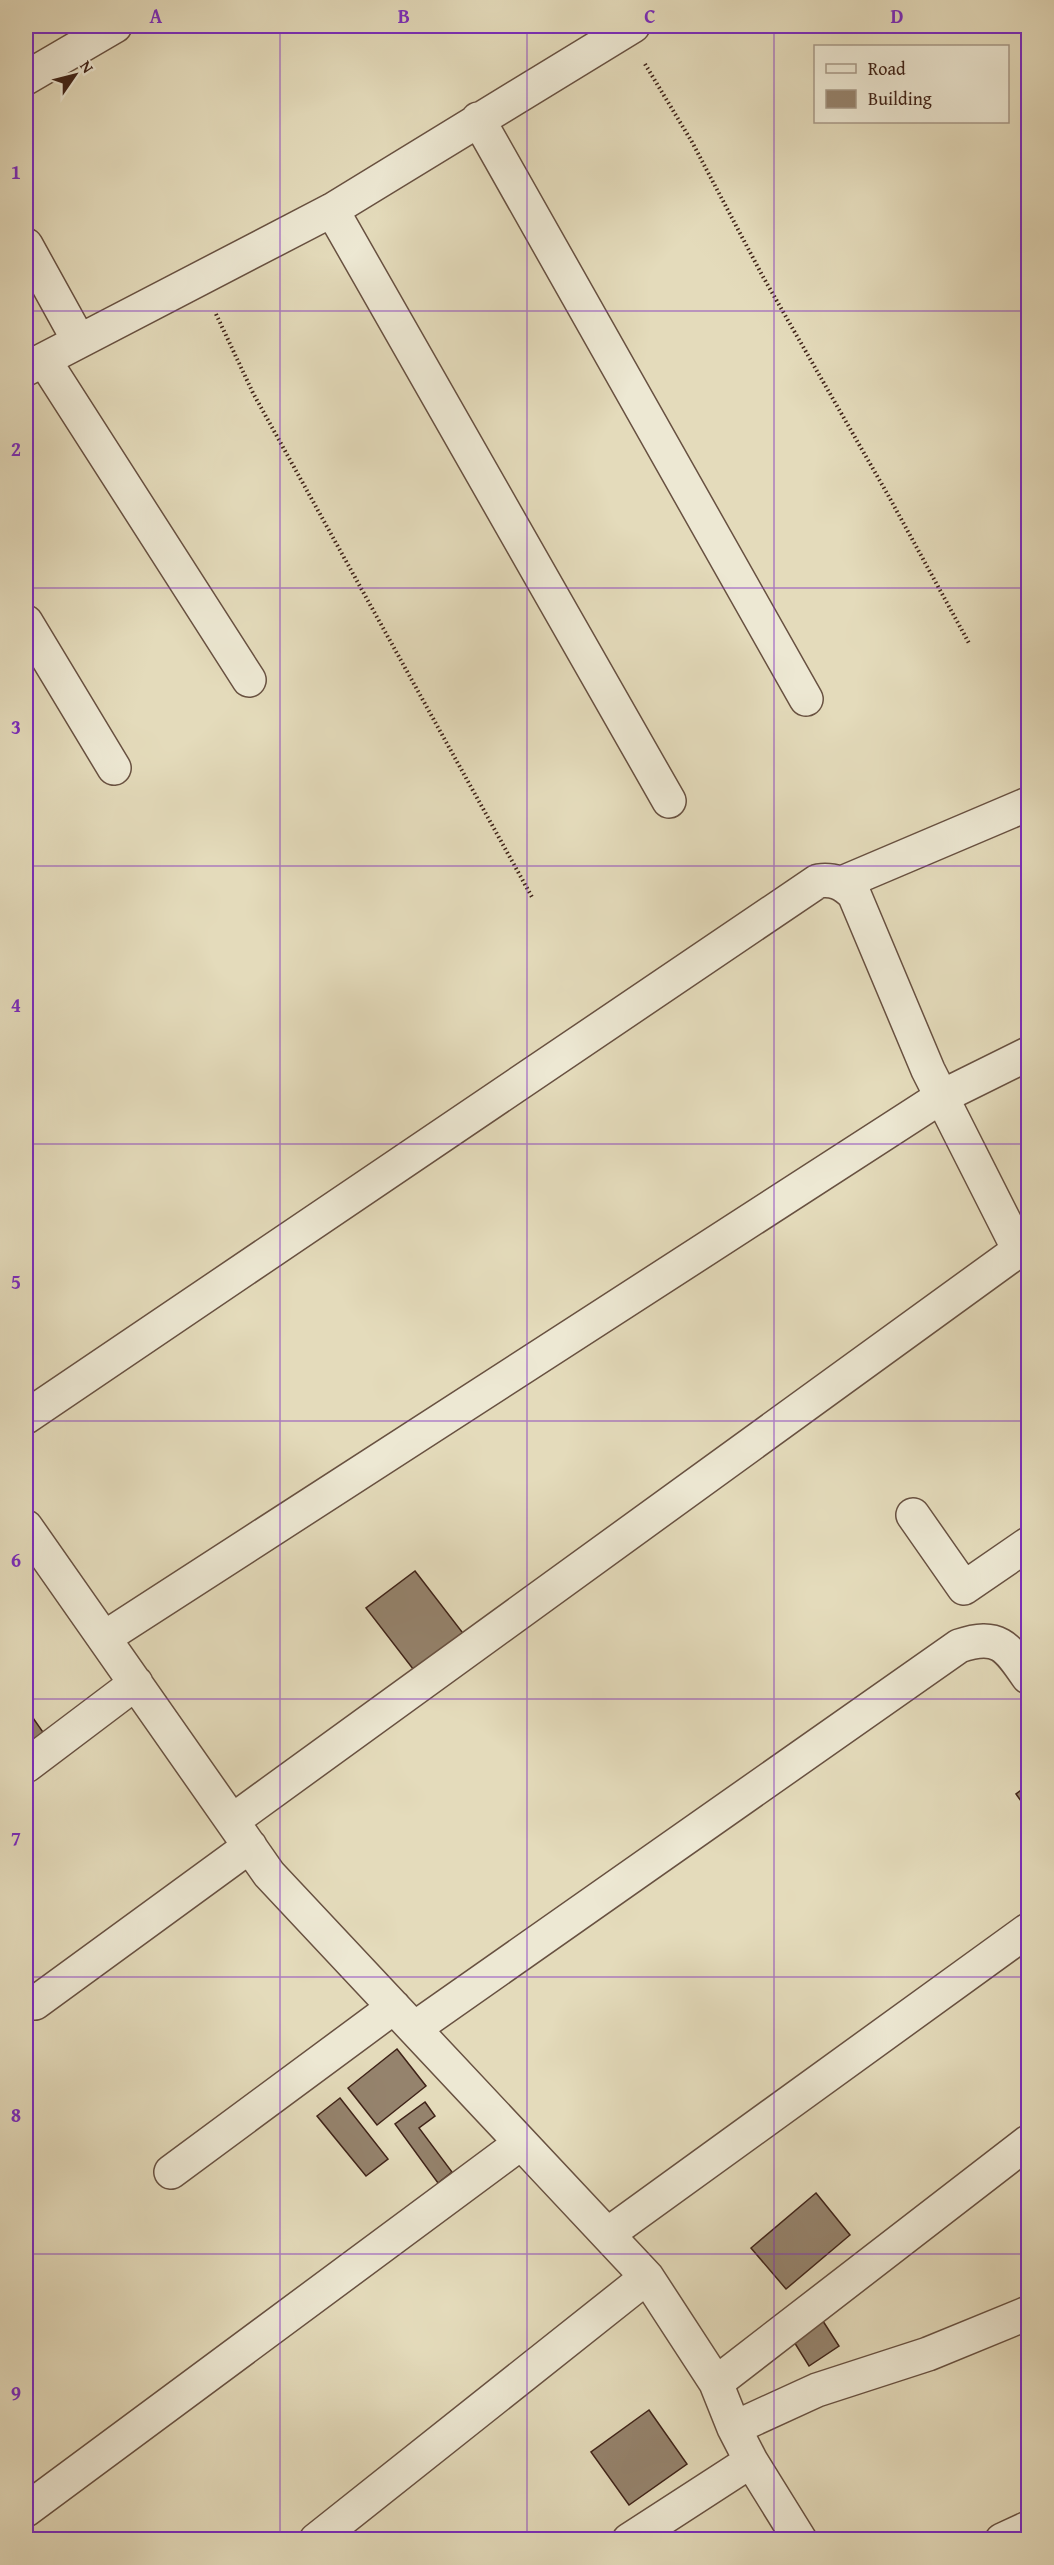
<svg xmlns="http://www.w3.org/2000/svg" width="1054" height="2565" font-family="'Gentium Book Plus',serif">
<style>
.building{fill:#95836d;stroke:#3f2318;stroke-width:1.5}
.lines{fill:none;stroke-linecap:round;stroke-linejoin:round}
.minor-casing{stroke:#685141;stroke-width:36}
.path{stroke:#3f2318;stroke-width:4;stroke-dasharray:1.5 3;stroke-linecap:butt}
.minor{stroke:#ede8d3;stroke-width:33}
.grid{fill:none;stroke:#7b2cbf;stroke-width:1.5;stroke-opacity:0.55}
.neatline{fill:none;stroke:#7b2cbf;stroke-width:2}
.grid-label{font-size:20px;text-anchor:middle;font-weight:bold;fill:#7b2cbf}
</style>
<rect width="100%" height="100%" fill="#e4dbbb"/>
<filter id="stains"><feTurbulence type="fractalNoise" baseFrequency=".00333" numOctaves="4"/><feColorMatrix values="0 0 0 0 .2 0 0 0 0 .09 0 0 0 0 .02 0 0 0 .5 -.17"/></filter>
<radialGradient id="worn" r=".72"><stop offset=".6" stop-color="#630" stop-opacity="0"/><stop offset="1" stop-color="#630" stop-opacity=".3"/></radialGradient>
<path class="building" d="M415 1571 469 1641 420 1678 366 1608Z
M26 1708 45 1735 26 1749Z
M1028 1785V1811L1016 1794Z
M397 2049 426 2086 377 2125 348 2088Z
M340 2098 388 2159 366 2176 317 2116Z
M425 2102 435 2116 419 2128 452 2172 438 2183 395 2124Z
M816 2193 850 2235 786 2289 751 2248Z
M821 2318 839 2346 809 2366 791 2337Z
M649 2410 687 2464 629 2505 591 2452Z"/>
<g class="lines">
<g class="minor-casing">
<path id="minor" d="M26 78 115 26
M478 119 806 699
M332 210 669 801
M26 245 79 341
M44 360 249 680
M26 369 332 210 633 26
M26 622 114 768
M842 883 1028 804
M26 1417 818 881C834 879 842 883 854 894L928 1070 1019 1250
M913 1515 964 1588 1028 1544
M26 1527 269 1874 647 2277 716 2383 734 2428 751 2461 800 2540
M104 1638 941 1097 1028 1054
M26 1766 136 1683
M232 1821 1019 1250 1028 1247
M35 2003 250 1846
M415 2028 959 1646C998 1633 1007 1646 1028 1677
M171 2172 394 2007
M608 2234 1028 1930
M716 2383 1028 2142
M734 2428 817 2390 928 2354 1028 2313
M26 2510 521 2143
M316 2540 647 2277
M629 2540 751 2461
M1002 2540 1028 2528"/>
</g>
<path class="path" d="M645 64 692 142 762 275 888 495 970 645
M216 314 253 393 533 899"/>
<use href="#minor" class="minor"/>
</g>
<path class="grid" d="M280 26V2540M527 26V2540M774 26V2540M26 311H1028M26 588H1028M26 866H1028M26 1144H1028M26 1421H1028M26 1699H1028M26 1977H1028M26 2254H1028"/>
<rect width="1054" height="2565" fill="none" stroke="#e4dbbb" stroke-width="66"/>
<rect x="814" y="45" width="195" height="78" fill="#ede8d3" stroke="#a79988" stroke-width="1.5"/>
<rect x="826" y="64" width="30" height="9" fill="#ede8d3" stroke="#a79988" stroke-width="1.5"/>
<text x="868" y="75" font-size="18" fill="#3f2318">Road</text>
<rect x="826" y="90" width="30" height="18" fill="#95836d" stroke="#a79988" stroke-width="1.5"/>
<text x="868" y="105" font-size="18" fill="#3f2318">Building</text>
<g transform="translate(75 75) rotate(55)" stroke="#ede8d3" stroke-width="4.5" paint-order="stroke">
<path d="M0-4.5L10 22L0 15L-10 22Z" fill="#3f2318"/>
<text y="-9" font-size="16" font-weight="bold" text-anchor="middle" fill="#3f2318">N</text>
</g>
<rect x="33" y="33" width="988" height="2499" class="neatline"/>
<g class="grid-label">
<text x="156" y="23">A</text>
<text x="404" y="23">B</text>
<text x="650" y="23">C</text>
<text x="897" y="23">D</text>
<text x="16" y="179">1</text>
<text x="16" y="456">2</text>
<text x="16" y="734">3</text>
<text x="16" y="1012">4</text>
<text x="16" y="1289">5</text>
<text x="16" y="1567">6</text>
<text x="16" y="1845">7</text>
<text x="16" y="2122">8</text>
<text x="16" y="2400">9</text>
</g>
<rect width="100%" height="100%" filter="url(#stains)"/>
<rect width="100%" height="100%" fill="url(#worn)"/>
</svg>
